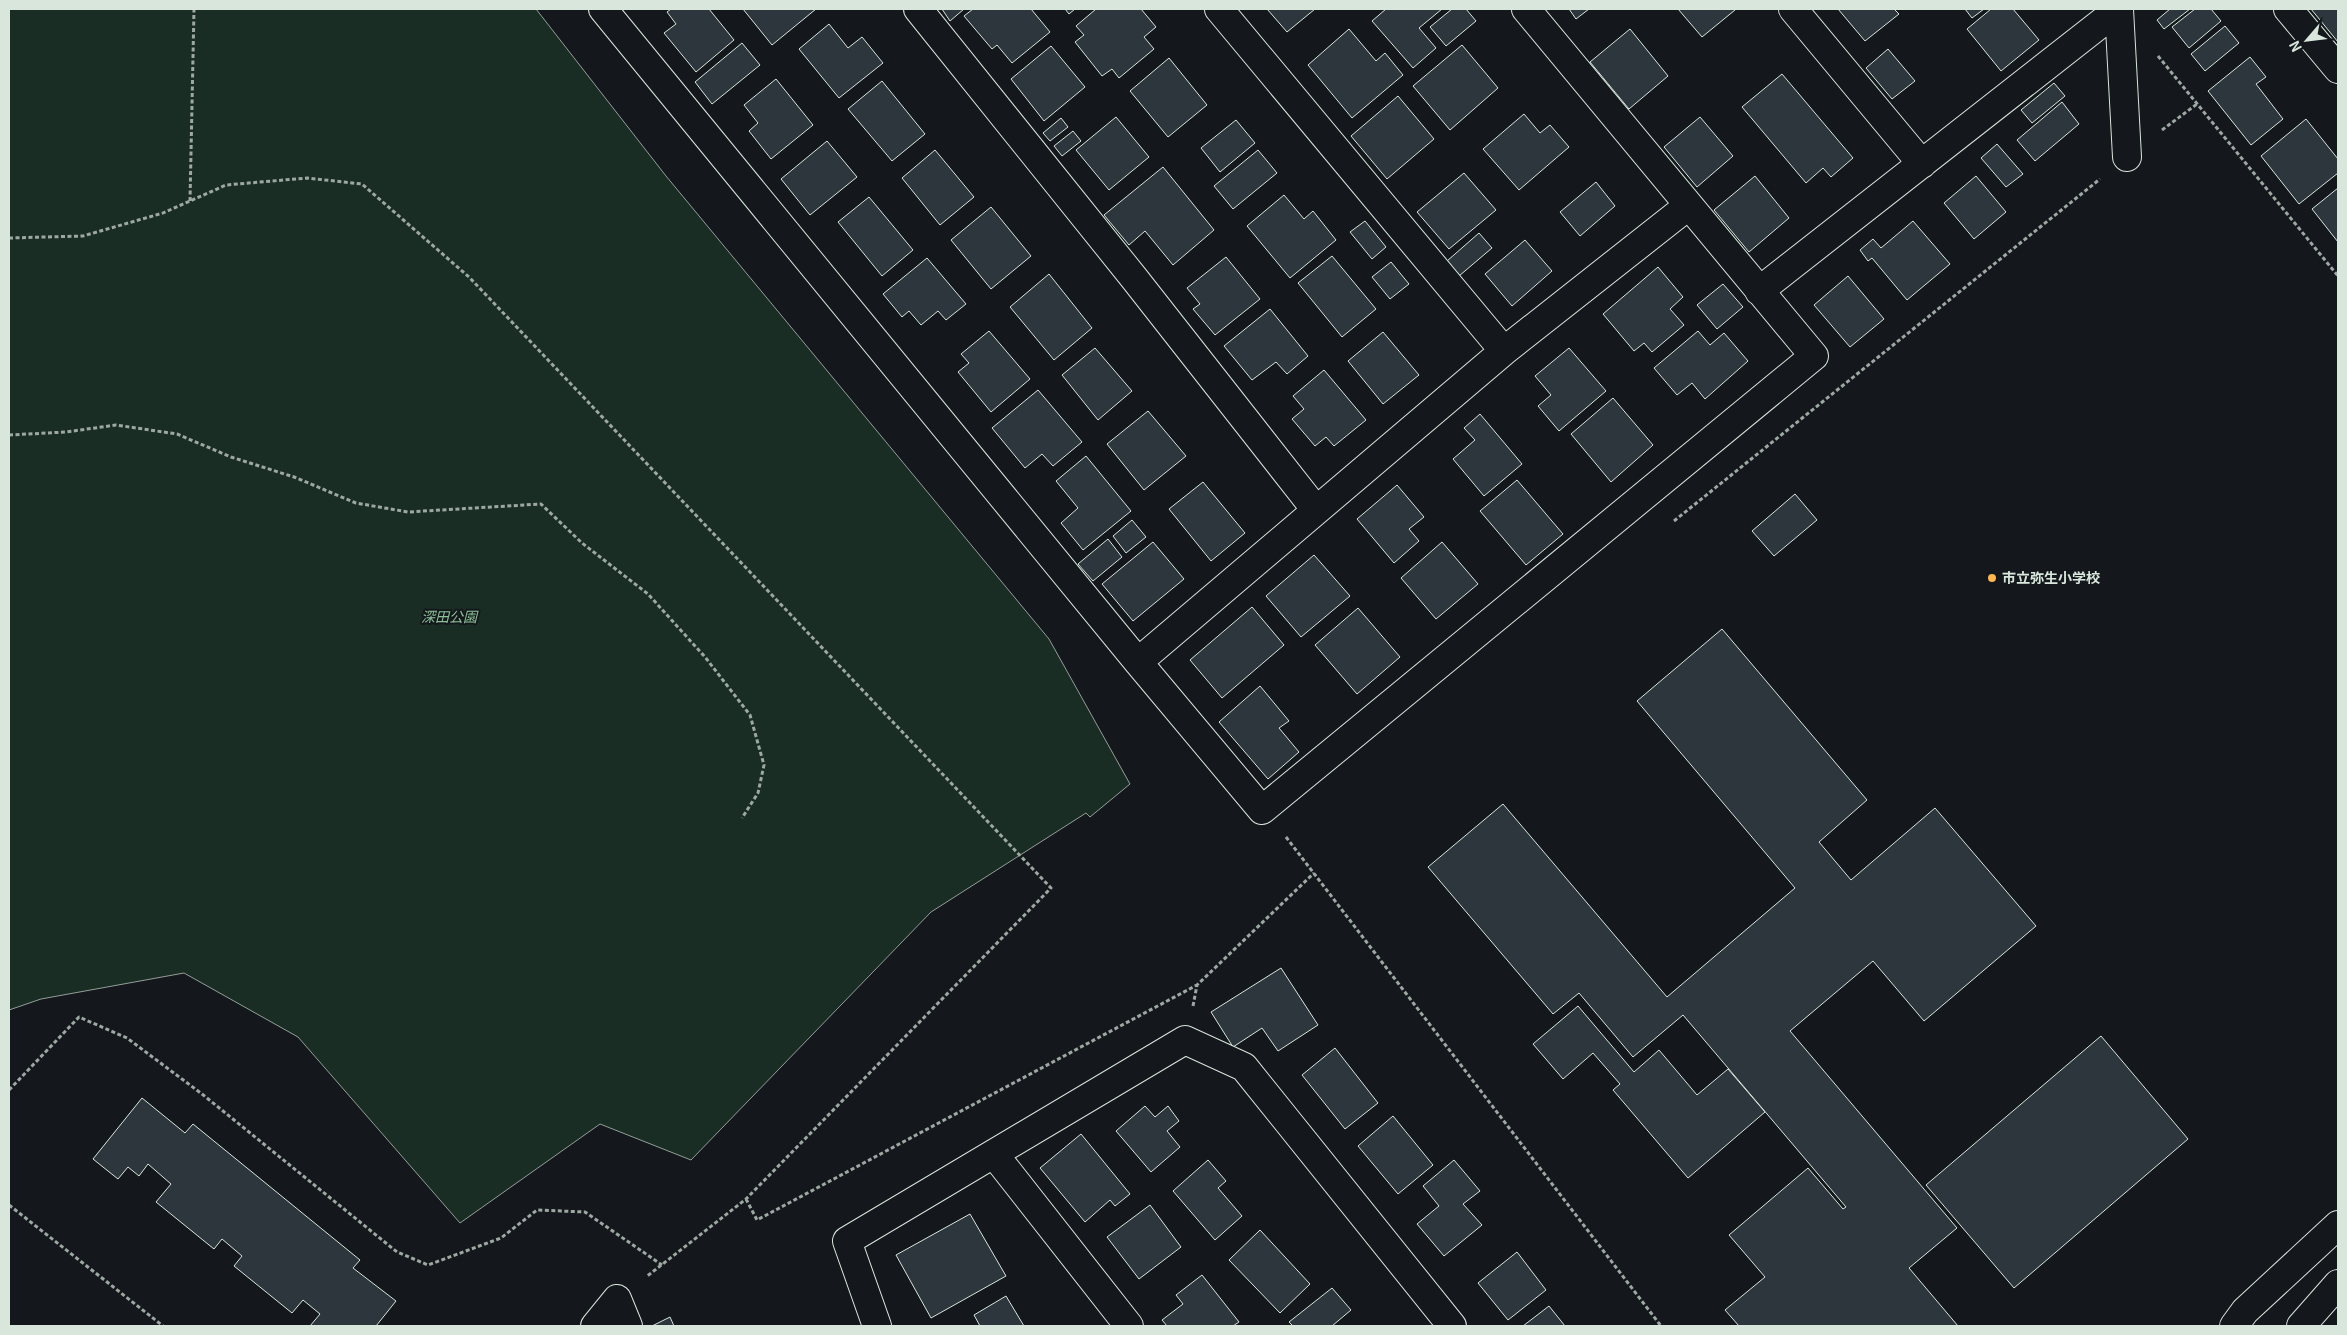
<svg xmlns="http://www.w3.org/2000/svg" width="2347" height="1335" font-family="Georgia,'Noto Sans JP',serif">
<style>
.green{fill:#1a2d24;stroke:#939e99}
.building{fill:#2c363c;stroke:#d8e6dc}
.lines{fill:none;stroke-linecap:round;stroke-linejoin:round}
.street-casing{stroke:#d8e6dc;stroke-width:30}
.secondary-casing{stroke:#d8e6dc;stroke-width:30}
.path{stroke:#9da8a2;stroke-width:3;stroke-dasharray:4 2.5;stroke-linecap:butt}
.street{stroke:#14181c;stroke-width:28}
.secondary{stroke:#14181c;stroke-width:28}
.poi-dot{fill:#ffb74d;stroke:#14181c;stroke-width:2}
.labels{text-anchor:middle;stroke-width:4;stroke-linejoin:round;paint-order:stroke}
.poi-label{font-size:14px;font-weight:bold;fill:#d8e6dc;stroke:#14181c;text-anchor:start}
.park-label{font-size:14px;font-style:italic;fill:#8ac095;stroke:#14181c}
</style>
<rect width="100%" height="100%" fill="#14181c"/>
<path class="green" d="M9 9H536L666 176 1049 639 1130 784 1090 817 1086 813 931 912 691 1160 600 1124 460 1223 298 1037 184 973 41 999 9 1010Z"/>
<path class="building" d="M671 9H709L734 40 696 72 664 33 676 24 667 12Z
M743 9H816L772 45Z
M942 9H964L950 21Z
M973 9H1031L1050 32 1012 63 997 45 992 49 964 16Z
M1065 9H1075L1069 14Z
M1096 9H1141L1156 27 1144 37 1154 49 1119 78 1112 69 1102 76 1075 42 1084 35 1076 26Z
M1267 9H1315L1287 32Z
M1386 9H1442L1419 28 1436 48 1413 68 1372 21Z
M1452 9H1466L1476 21 1446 46 1430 27Z
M1569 9H1589L1576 19Z
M1678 9H1734L1735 10 1702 37Z
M1838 9H1894L1899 14 1865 41Z
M1965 9H1984L1972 18Z
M1991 9H2013L2039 40 2001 71 1967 29Z
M2170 9H2190L2164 29 2157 20Z
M2195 9H2211L2221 21 2189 48 2172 27Z
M2311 9H2338V42Z
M829 24 848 48 862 37 883 63 839 98 799 49Z
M2225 26 2239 43 2205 71 2191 54Z
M1349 29 1376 61 1385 53 1403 75 1352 118 1308 65Z
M1630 29 1668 76 1629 109 1590 62Z
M742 43 760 65 712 104 695 82Z
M1462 45 1498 88 1450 130 1413 86Z
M1051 46 1085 87 1044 121 1011 79Z
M1888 49 1915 81 1892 99 1866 68Z
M2250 57 2266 77 2256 84 2283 119 2251 145 2208 91Z
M1169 58 1207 105 1168 137 1130 91Z
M1782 74 1853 158 1831 177 1823 168 1806 183 1742 107Z
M776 79 813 125 771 159 749 131 758 123 744 105Z
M882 81 925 134 892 161 848 109Z
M2054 83 2065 96 2032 123 2021 110Z
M1398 96 1434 139 1387 179 1351 136Z
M2062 102 2079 124 2035 161 2017 140Z
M1524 114 1540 133 1550 125 1569 147 1519 190 1483 149Z
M1116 117 1149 157 1109 190 1076 150Z
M1700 117 1733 156 1697 187 1664 147Z
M1061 118 1068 127 1050 141 1043 133Z
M2306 119 2338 159V173L2299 204 2261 156Z
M1236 120 1255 143 1220 172 1201 148Z
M1073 131 1081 141 1062 156 1054 146Z
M827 141 857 177 810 215 781 179Z
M1997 144 2023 174 2006 187 1981 158Z
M935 150 974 197 940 225 902 178Z
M1258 150 1277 173 1233 209 1214 186Z
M1163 167 1214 230 1173 265 1145 231 1129 245 1104 215Z
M1464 173 1496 210 1449 249 1417 212Z
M1755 176 1789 218 1749 252 1714 210Z
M1976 176 2006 212 1974 239 1944 203Z
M1596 182 1615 206 1580 236 1560 212Z
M2338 188V242L2312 209Z
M1284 195 1304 219 1313 211 1336 240 1290 278 1247 226Z
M869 197 913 250 882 276 838 222Z
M991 207 1031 256 991 289 951 240Z
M1365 221 1386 247 1372 259 1350 232Z
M1913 221 1950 264 1907 300 1872 258 1868 261 1860 250 1873 239 1881 248Z
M1479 233 1492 248 1459 276 1447 261Z
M1525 240 1552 271 1512 306 1485 274Z
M1332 256 1376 309 1342 337 1298 283Z
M1226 257 1260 299 1215 335 1193 309 1200 304 1187 288Z
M927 258 966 304 946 320 938 311 921 325 909 311 902 317 883 294Z
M1391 262 1409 284 1390 299 1372 277Z
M1658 267 1683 297 1670 309 1684 325 1652 352 1644 343 1634 351 1603 314Z
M1049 274 1092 328 1054 360 1010 307Z
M1848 276 1884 319 1850 347 1814 305Z
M1723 284 1743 307 1717 329 1697 305Z
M1270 309 1308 356 1287 374 1276 362 1252 380 1224 346Z
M989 331 1030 379 991 412 958 372 969 363 961 354Z
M1698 331 1710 345 1724 333 1748 361 1705 399 1692 383 1677 395 1654 368Z
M1383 332 1419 375 1383 404 1348 361Z
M1095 348 1132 391 1098 420 1062 375Z
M1569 348 1606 391 1559 431 1538 406 1551 395 1535 376Z
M1324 370 1366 420 1334 446 1326 437 1315 446 1292 419 1304 409 1293 396Z
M1038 390 1082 442 1053 466 1042 454 1025 468 992 428Z
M1613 398 1653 445 1611 482 1571 434Z
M1148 411 1186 456 1144 490 1107 444Z
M1480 414 1522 464 1484 496 1453 459 1475 440 1464 428Z
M1086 456 1131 511 1083 550 1061 523 1078 508 1056 481Z
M1517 480 1563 534 1526 565 1480 511Z
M1203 482 1245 533 1211 561 1169 509Z
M1397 485 1424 517 1409 529 1419 541 1394 563 1357 519Z
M1795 494 1817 520 1774 556 1752 531Z
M1132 520 1146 537 1126 553 1113 536Z
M1108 539 1122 557 1093 581 1078 564Z
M1153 542 1184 579 1133 621 1102 584Z
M1442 542 1478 584 1436 619 1401 578Z
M1314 555 1350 596 1301 637 1266 596Z
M1252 607 1284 645 1222 698 1190 660Z
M1358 608 1400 657 1357 694 1315 645Z
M1722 629 1867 800 1819 842 1851 880 1935 808 2036 926 1924 1021 1873 961 1790 1031 1957 1228 1909 1268 1958 1326H1739L1725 1310 1765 1277 1729 1235 1808 1168 1843 1209 1846 1207 1683 1015 1633 1057 1579 993 1553 1014 1428 867 1503 804 1667 997 1795 888 1637 701Z
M1260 686 1289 721 1279 728 1299 752 1268 779 1219 722Z
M1281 968 1318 1025 1278 1051 1262 1028 1233 1047 1211 1012Z
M1578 1006 1634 1072 1659 1050 1697 1095 1728 1069 1765 1112 1688 1178 1613 1090 1620 1084 1593 1053 1563 1079 1533 1044Z
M2101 1036 2188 1139 2014 1288 1926 1185Z
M1335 1048 1378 1103 1345 1129 1302 1075Z
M142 1098 185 1133 193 1124 360 1260 353 1268 396 1301 376 1326H310L320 1314 303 1300 292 1313 234 1266 242 1256 222 1239 214 1249 156 1202 171 1184 148 1164 139 1176 128 1167 118 1179 93 1159Z
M1145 1106 1155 1117 1168 1106 1179 1121 1167 1131 1180 1147 1151 1172 1116 1131Z
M1393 1116 1433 1165 1398 1194 1358 1146Z
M1081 1134 1130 1194 1115 1206 1110 1200 1085 1222 1040 1168Z
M1208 1160 1226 1181 1218 1188 1242 1216 1215 1240 1173 1191Z
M1454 1160 1480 1191 1463 1204 1482 1225 1444 1256 1417 1224 1439 1206 1423 1186Z
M1150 1205 1181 1247 1139 1279 1107 1237Z
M970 1214 1006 1276 931 1318 896 1255Z
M1260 1230 1310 1284 1280 1313 1229 1260Z
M1517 1252 1546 1290 1508 1320 1478 1283Z
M1202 1275 1239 1322 1233 1326H1167L1162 1320 1183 1304 1176 1295Z
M1332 1288 1351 1310 1332 1326H1293L1289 1322Z
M1006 1296 1024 1326H980L974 1315Z
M1549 1306 1565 1326H1523Z
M670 1317 674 1326H652Z"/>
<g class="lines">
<g class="street-casing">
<path id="street" d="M603 9 1138 662 1262 810 1814 356 1526 9
M918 9 1134 278 1316 510
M1219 9 1504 351
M1793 9 1922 164
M2119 9 2127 157
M2288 9 2338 69
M1759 291 2119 9
M1138 662 1504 351 1688 206
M994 1154 1129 1326
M595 1326 617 1299 628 1326
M877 1326 847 1241 1185 1040 1244 1067 1452 1326"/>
</g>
<g class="secondary-casing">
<path id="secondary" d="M2234 1326 2245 1311 2338 1225
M2301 1326 2338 1284"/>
</g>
<path class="path" d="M2158 56 2338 276
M2162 130 2197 104
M190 201 194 9
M9 238 83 236 163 213 226 185 307 178 362 184 469 277 1051 888 746 1199 646 1277
M9 435 66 432 116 425 177 434 231 457 294 477 356 503 408 512 541 504 582 543 648 594 705 657 750 715 764 765 758 793 742 818
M1674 521 2100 179
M1286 837 1661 1326
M1193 1006 1197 985 1314 873
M9 1090 79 1017 127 1038 202 1094 397 1252 428 1265 501 1238 537 1210 585 1212 662 1265
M746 1199 757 1220 1197 985
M9 1205 163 1326"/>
<use href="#street" class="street"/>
<use href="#secondary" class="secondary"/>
</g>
<circle class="poi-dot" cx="1992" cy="578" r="5"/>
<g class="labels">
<g class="poi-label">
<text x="2002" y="583">市立弥生小学校</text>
</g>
<g class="park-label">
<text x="449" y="622">深田公園</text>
</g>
</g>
<rect width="2347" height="1335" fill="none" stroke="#d8e6dc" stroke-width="20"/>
<g transform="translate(2307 40) rotate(242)" stroke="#14181c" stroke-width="4" paint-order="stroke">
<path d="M0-4L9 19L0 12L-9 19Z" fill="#d8e6dc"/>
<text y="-8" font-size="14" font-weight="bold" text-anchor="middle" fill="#d8e6dc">N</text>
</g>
</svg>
